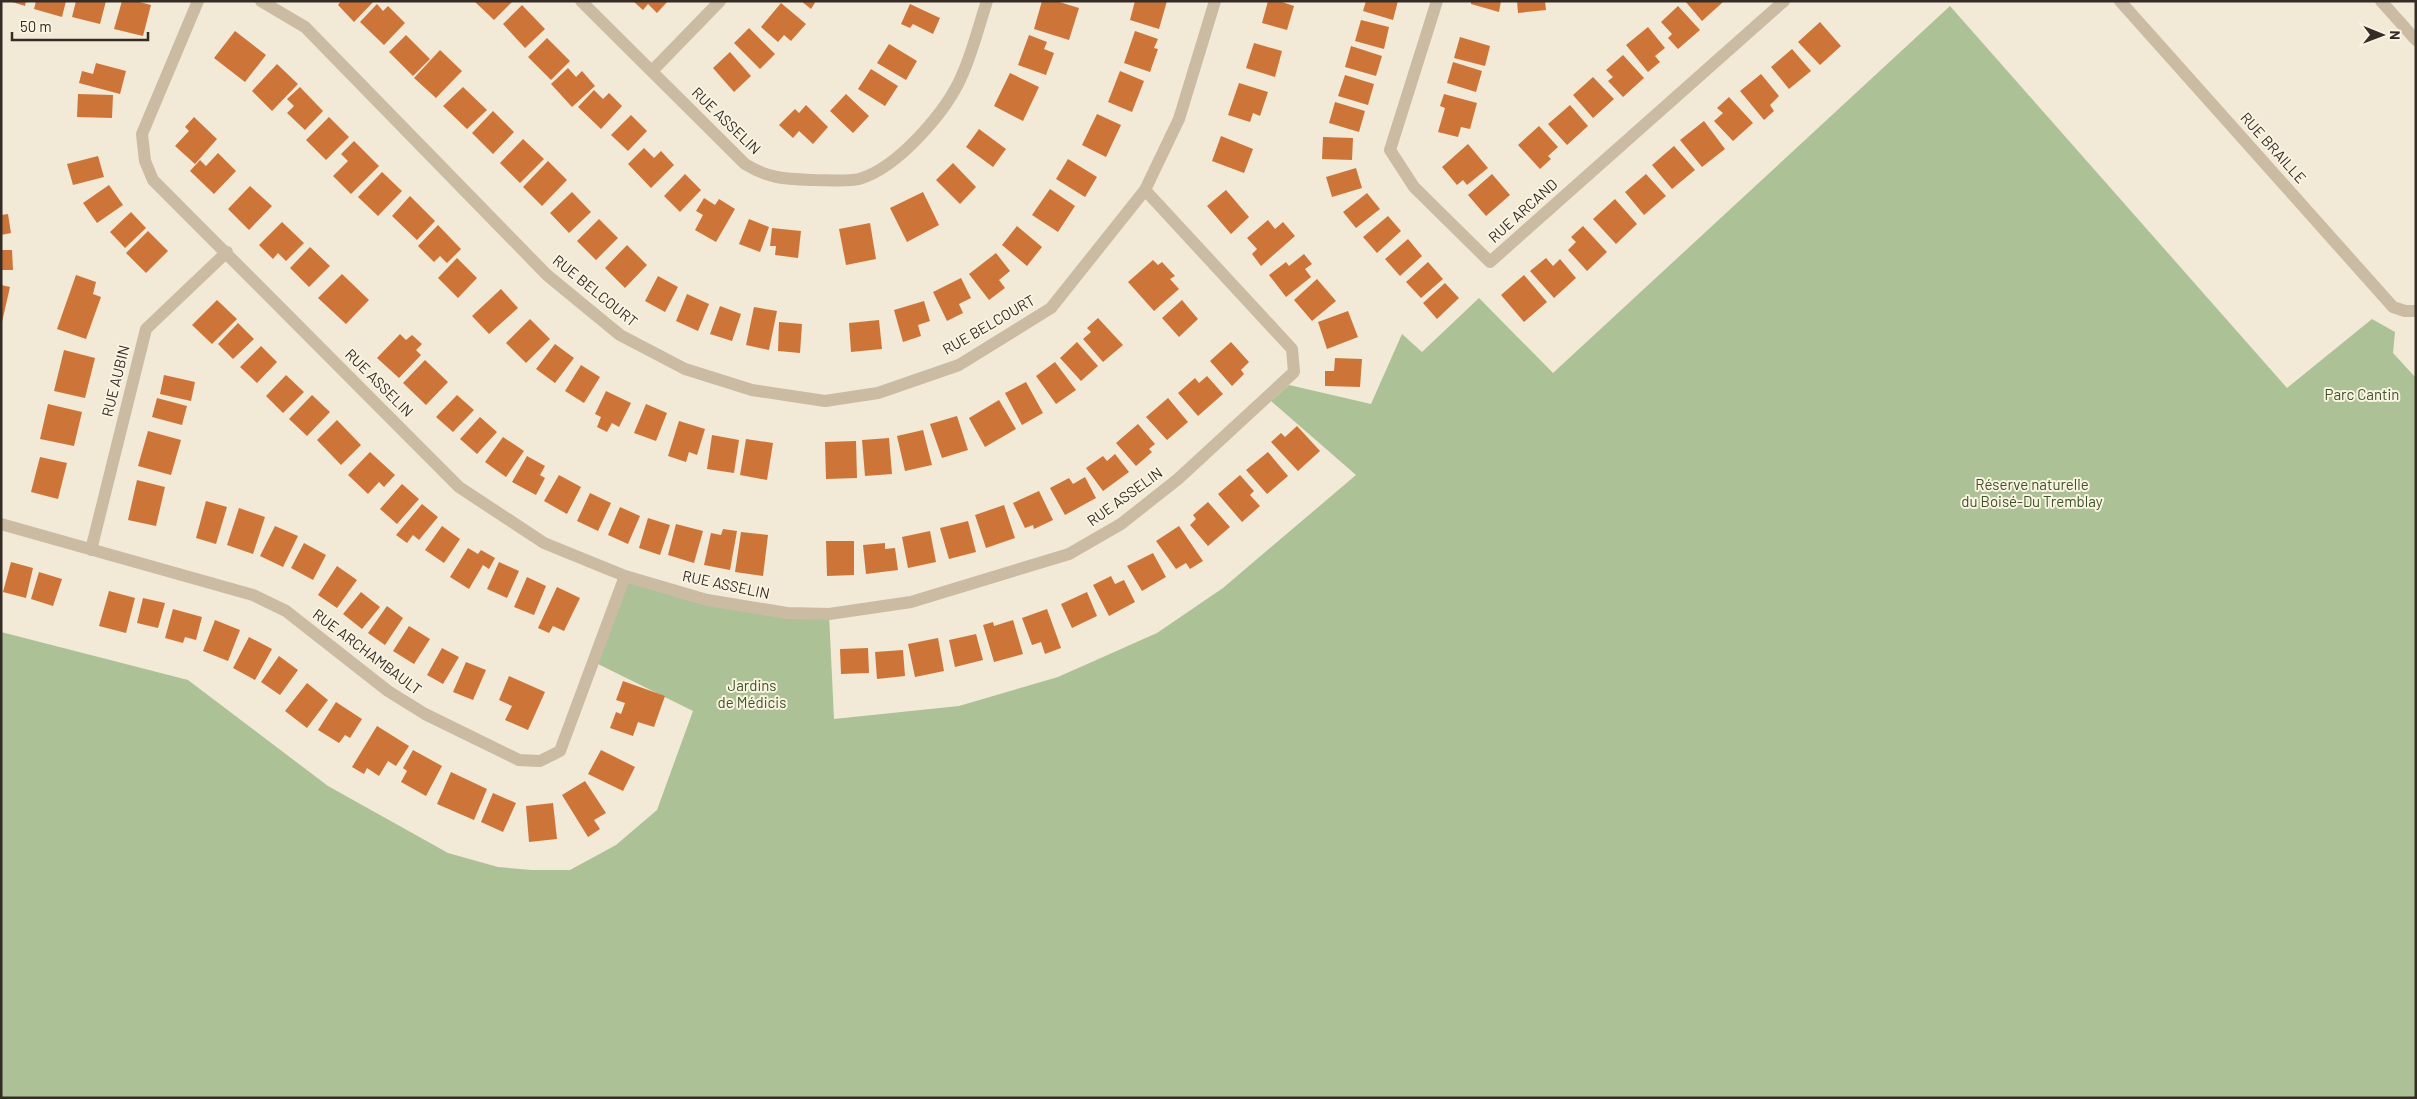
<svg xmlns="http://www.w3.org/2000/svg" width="2417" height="1099" font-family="Barlow,sans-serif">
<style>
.green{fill:#acc196}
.building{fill:#cd7539}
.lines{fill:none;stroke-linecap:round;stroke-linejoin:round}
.minor{stroke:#cabba2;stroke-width:12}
.labels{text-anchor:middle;stroke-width:4;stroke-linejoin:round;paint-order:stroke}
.street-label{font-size:15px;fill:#342c25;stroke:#faf3e2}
.park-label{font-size:15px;fill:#3c5427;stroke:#faf3e2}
</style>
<rect width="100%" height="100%" fill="#f2e9d6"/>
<path class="green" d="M1950 6 2287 388 2372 319 2395 332 2393 353 2416 378V1098H1V632L188 680 328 786 448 853 498 867 532 870H570L616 845 657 810 693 711 594 662 625 576 707 600 829 614 834 719 959 706 1058 677 1157 633 1223 588 1356 475 1271 401 1289 385 1371 404 1402 334 1422 352 1479 298 1553 373Z"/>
<path class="building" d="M9 1H26L25 6Z
M36 1H66L62 17 34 9Z
M76 1H106L100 24 72 17Z
M122 1H136L151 5 143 36 114 29Z
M341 1H374L354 22 338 5Z
M474 1H513L494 20Z
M633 1H668L657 13 648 4 643 10Z
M801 1H816L811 9Z
M1042 1H1056L1079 8 1069 40 1034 29Z
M1135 1H1167L1159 29 1130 20Z
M1268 1H1279L1294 6 1287 30 1262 23Z
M1366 1H1398L1393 20 1363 11Z
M1471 1H1501L1499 12 1471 4Z
M1517 1H1545L1546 10 1518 13Z
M1685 1H1722L1723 2 1702 21Z
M781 3 806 24 791 41 784 35 778 42 761 27Z
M377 4 383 11 388 6 405 23 384 45 360 22Z
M910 4 940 18 933 34 913 24 910 28 901 24Z
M522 5 545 29 525 48 503 24Z
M1678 6 1700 30 1678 49 1668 38 1672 34 1661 22Z
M1361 20 1389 27 1384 49 1355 41Z
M1820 22 1841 46 1820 65 1798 42Z
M1648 27 1665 48 1655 56 1660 62 1648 72 1626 45Z
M749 28 775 54 760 69 734 43Z
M235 31 266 55 245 82 214 58Z
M1135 31 1158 39 1154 48 1158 49 1150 72 1124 63Z
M406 35 430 59 413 76 389 52Z
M1029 35 1047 42 1044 49 1054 53 1046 75 1018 65Z
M1460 37 1490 46 1485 66 1454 58Z
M547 38 570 61 551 80 528 57Z
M1254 43 1282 51 1275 77 1246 68Z
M889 44 917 61 906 80 877 63Z
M1351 46 1382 56 1376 76 1345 67Z
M1792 49 1811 71 1789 89 1771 67Z
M440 50 462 71 436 98 414 78Z
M730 52 751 76 734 92 713 68Z
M1623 55 1644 78 1623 97 1608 81 1613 77 1606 70Z
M1453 62 1482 71 1476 92 1447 83Z
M96 63 126 71 120 94 79 83 82 71 93 74Z
M277 64 298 84 272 111 252 91Z
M568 68 576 77 582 71 595 86 572 107 551 84Z
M871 69 898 86 885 106 858 89Z
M1120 71 1144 81 1132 112 1108 102Z
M1010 73 1039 87 1023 121 994 106Z
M1761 74 1779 96 1770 105 1774 111 1764 120 1740 91Z
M1345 75 1374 84 1368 105 1338 96Z
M1593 77 1614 99 1593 118 1573 95Z
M1239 83 1268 92 1260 116 1253 113 1250 122 1228 115Z
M300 87 323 111 305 130 287 113 294 106 287 99Z
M463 87 487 110 467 129 443 106Z
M594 90 603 99 609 93 622 106 601 129 578 107Z
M78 94 113 95 112 118 77 117Z
M846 94 869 116 853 133 830 111Z
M1444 94 1477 103 1470 129 1461 127 1458 137 1438 132 1445 108 1440 106Z
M1729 97 1753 123 1733 141 1714 121 1723 113 1717 108Z
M1335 102 1365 111 1359 132 1329 123Z
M806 105 828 127 813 144 799 131 793 138 779 125 795 109 799 113Z
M1570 105 1588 126 1567 145 1548 124Z
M493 111 514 132 493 154 472 133Z
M1097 114 1121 125 1106 157 1082 145Z
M631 115 647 131 628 151 611 135Z
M194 117 217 139 195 164 175 146 189 131 185 127Z
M329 117 349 137 326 160 306 140Z
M1704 121 1725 149 1702 167 1680 140Z
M1539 126 1558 147 1548 156 1551 159 1540 169 1518 145Z
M979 129 1006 149 993 167 966 147Z
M1221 136 1253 149 1244 173 1212 161Z
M1323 137 1353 138 1352 160 1322 159Z
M523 139 544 159 520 183 500 163Z
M354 141 379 166 351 194 333 176 348 161 341 154Z
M1468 144 1488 168 1467 185 1463 180 1457 185 1442 167Z
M1674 146 1695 170 1672 189 1652 165Z
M644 148 654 158 661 151 674 165 651 188 628 164Z
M218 153 236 171 214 194 190 171 200 160 206 166Z
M98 156 104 177 73 185 67 164Z
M1068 159 1097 177 1085 197 1056 179Z
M548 161 567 180 542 206 523 187Z
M953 163 976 187 960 204 936 180Z
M1356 168 1362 188 1332 197 1326 177Z
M382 172 402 191 378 216 358 197Z
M685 174 701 190 680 212 664 196Z
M1492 174 1510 195 1486 216 1468 195Z
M1646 174 1666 196 1644 215 1625 192Z
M109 185 123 205 97 223 83 203Z
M250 186 272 206 249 230 228 209Z
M1050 189 1075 206 1058 232 1032 215Z
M1226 190 1249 217 1231 234 1207 206Z
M572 192 591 212 569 233 550 213Z
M923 192 939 225 907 242 890 208Z
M1367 193 1380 209 1356 228 1343 212Z
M410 196 435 221 417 240 392 216Z
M704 198 715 205 719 199 735 209 716 242 695 230 703 215 696 211Z
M1615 199 1637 224 1616 244 1593 219Z
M131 212 146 228 125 248 110 232Z
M8 214 11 233 1 235V215Z
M1388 216 1401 231 1377 253 1363 237Z
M599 219 618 238 596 260 577 241Z
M749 219 769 227 760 252 739 244Z
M1268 220 1275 229 1283 222 1295 236 1261 266 1252 254 1257 249 1247 238Z
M282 222 304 243 286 261 278 253 273 259 259 245Z
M870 223 876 259 846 265 839 229Z
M438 225 461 249 447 263 440 256 434 262 418 246Z
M1017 226 1042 247 1027 266 1002 245Z
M1583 226 1607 252 1587 271 1568 250 1576 242 1571 237Z
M772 228 801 231 798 258 775 255 776 246H770Z
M148 231 168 251 146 273 126 253Z
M1408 239 1422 256 1400 276 1385 259Z
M627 245 647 265 625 288 605 268Z
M310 247 330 266 309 287 290 268Z
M1 250H12L13 270H1Z
M996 253 1010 271 999 280 1005 288 989 300 969 274Z
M1304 254 1312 264 1305 269 1311 277 1286 297 1269 275 1286 262 1289 266Z
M457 258 477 278 458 298 438 278Z
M1546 258 1553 266 1560 259 1576 278 1554 298 1530 271Z
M1153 260 1158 265 1162 262 1175 276 1170 279 1179 289 1154 311 1128 282Z
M1428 262 1443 279 1421 298 1406 282Z
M342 274 369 300 346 324 318 298Z
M76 275 96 282 93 294 101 297 86 339 57 329Z
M1524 275 1547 302 1524 322 1501 295Z
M658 276 678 287 665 312 645 301Z
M961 278 971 298 959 304 963 313 947 321 933 292Z
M1317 279 1336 301 1312 321 1294 300Z
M1445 283 1459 298 1437 319 1423 303Z
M1 285 10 287 2 322H1Z
M501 289 518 308 489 334 472 316Z
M687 294 709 304 698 331 676 321Z
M217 300 237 319 212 344 192 325Z
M1182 300 1198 319 1179 337 1162 318Z
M924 301 930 321 918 325 921 336 903 342 894 310Z
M720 306 741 314 732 341 710 334Z
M754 307 777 311 769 350 746 345Z
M1348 311 1358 337 1327 349 1318 322Z
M1098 318 1123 345 1103 362 1083 339 1091 332 1087 328Z
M530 319 550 339 526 363 506 343Z
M879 320 882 349 851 352 849 323Z
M779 322 802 324 800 353 778 351Z
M238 323 254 339 233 359 218 344Z
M400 334 406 340 412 335 422 344 416 350 421 355 399 378 377 358Z
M1077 342 1098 366 1081 381 1060 358Z
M1231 342 1249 362 1241 370 1244 374 1232 386 1210 361Z
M555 344 574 358 555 383 536 369Z
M261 346 277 362 257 383 240 367Z
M64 350 95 358 85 398 54 391Z
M1335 358 1362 359 1360 387 1325 386V371H1334Z
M425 360 448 382 426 405 403 383Z
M1055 362 1076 390 1056 404 1036 376Z
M581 365 600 377 584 403 565 391Z
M164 375 195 382 191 401 160 394Z
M286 375 304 392 283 413 266 396Z
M1207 376 1223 394 1198 416 1178 393 1195 378 1199 383Z
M1026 382 1043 413 1022 425 1005 393Z
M606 391 631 403 619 427 612 423 607 432 597 427 601 417 595 414Z
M312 395 330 412 307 436 289 419Z
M457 395 474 410 453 432 436 417Z
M157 398 187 406 182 425 152 417Z
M1168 398 1188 422 1167 440 1146 417Z
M999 400 1016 429 985 447 969 418Z
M48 404 82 412 74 446 40 439Z
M646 404 667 413 656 441 634 433Z
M957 416 968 450 942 458 930 424Z
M480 417 497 432 477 454 460 439Z
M337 420 361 445 341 465 317 440Z
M679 421 705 429 697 455 689 452 686 462 668 456Z
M1138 424 1155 444 1149 449 1152 452 1136 466 1116 443Z
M1297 426 1320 451 1298 471 1271 442 1281 433 1285 437Z
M923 430 932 465 905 471 897 436Z
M148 431 181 440 171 475 138 466Z
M712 435 739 440 734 473 707 469Z
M503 437 524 451 506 477 485 462Z
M889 438 892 474 865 476 862 440Z
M746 439 773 443 767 480 740 475Z
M856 441 857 478 826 479 825 442Z
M370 452 395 475 384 487 379 482 368 494 348 475Z
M1268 452 1288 476 1267 494 1246 470Z
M1115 454 1129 472 1103 491 1086 468 1103 456 1107 461Z
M527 456 545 466 540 475 545 478 536 495 512 482Z
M40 457 67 463 58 499 31 492Z
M559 475 581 487 567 514 544 501Z
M1240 475 1254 491 1250 495 1260 506 1242 522 1218 494Z
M1085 477 1096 498 1065 515 1050 488 1069 478 1073 484Z
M137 480 165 487 156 526 128 520Z
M402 484 419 499 397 524 380 509Z
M1039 491 1053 520 1034 529 1033 525 1025 528 1013 503Z
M590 493 611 503 598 531 577 521Z
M206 501 227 507 216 544 196 538Z
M1208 502 1230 527 1208 546 1190 525 1196 519 1193 515Z
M422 504 438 517 419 540 413 535 407 543 396 535Z
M1004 505 1015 538 986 548 975 515Z
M620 507 640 516 628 544 608 535Z
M239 508 265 517 253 554 227 545Z
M648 518 670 525 660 555 639 548Z
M968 521 976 552 949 559 940 528Z
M676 524 703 531 694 563 668 555Z
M275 526 298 536 283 567 260 556Z
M442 526 460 539 444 563 425 550Z
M1179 526 1203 561 1190 569 1186 563 1176 569 1156 541Z
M723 529 737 531 730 570 704 565 711 533 721 535Z
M930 531 936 562 908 568 902 537Z
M741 532 768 535 763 576 735 572Z
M826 541H854V575L827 576Z
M304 543 326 555 313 580 291 568Z
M885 543V549L895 548 898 570 866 574 863 545Z
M468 548 478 554 481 550 495 558 489 569 483 565 469 589 450 577Z
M1153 553 1166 577 1142 591 1127 566Z
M11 562 33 568 26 598 3 592Z
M499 562 519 571 507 598 487 589Z
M337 566 357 580 337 608 318 595Z
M39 572 62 579 53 606 31 599Z
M1111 576 1115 584 1124 580 1135 602 1109 616 1093 585Z
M527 577 546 586 534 615 514 607Z
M557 587 580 598 564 631 553 626 549 633 538 628Z
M109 591 135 598 126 633 99 626Z
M361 592 380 607 362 629 343 614Z
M1087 592 1097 616 1072 628 1061 604Z
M143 598 165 603 158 628 137 623Z
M387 606 403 618 385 645 368 633Z
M173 609 202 617 196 640 185 637 183 643 165 638Z
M1047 609 1061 648 1045 654 1041 642 1032 645 1022 618Z
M215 620 240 630 228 661 203 651Z
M1013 620 1023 654 994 662 983 625 993 622 994 626Z
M409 626 430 639 414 664 393 651Z
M976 634 983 660 955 667 949 640Z
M249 637 272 649 255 680 233 668Z
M938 638 944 671 915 677 908 644Z
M442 648 459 657 443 684 427 675Z
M868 648 869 673 841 674 840 649Z
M903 650 905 676 877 679 875 652Z
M279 656 298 670 280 695 261 682Z
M466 662 486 670 473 700 453 692Z
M509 676 545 692 528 730 505 720 512 706 499 700Z
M623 681 665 696 654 727 638 722 633 736 610 728 616 712 621 714 625 703 616 700Z
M307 683 328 700 307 728 285 711Z
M336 702 362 719 350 738 345 735 339 743 318 730Z
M377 726 409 746 396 766 388 761 379 776 367 768 364 774 352 767Z
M413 750 442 766 426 796 401 782 407 771 403 768Z
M601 750 635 767 623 791 588 774Z
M451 772 487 789 474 820 437 804Z
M585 781 606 813 594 820 600 829 588 837 562 795Z
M493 793 516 803 503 832 481 822Z
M553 803 557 839 529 842 526 806Z"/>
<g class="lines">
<path class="minor" d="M198 1 142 134 145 161 153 180 459 487 544 543 625 576 707 600 787 613 829 614 911 602 1069 554 1121 524 1178 479 1294 372 1292 349 1145 190
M261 1 305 27 547 275 620 335 685 369 752 390 825 401 878 393 959 365 1051 308 1145 190 1179 119 1215 1
M581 1 745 164C769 179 786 179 814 180 827 180 846 182 859 179 898 168 948 110 963 73 973 50 979 25 987 1
M1437 1 1390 150 1414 187 1490 262 1784 1
M2120 1 2393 307 2405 311H2416
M2381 1 2416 40
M652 71 720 1
M1 524 253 595 286 611 388 691 425 714 519 760 540 761 560 751 625 576
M91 550 146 329 227 252"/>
</g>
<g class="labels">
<g class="street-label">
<text transform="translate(726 121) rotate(44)" y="5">RUE ASSELIN</text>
<text transform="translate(2273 148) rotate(48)" y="5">RUE BRAILLE</text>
<text transform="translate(1523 211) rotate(-42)" y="5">RUE ARCAND</text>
<text transform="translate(595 291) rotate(39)" y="5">RUE BELCOURT</text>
<text transform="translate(989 325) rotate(-30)" y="5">RUE BELCOURT</text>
<text transform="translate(116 381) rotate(-76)" y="5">RUE AUBIN</text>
<text transform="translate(379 383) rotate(45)" y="5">RUE ASSELIN</text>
<text transform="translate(1125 497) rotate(-36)" y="5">RUE ASSELIN</text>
<text transform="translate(726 585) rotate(12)" y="5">RUE ASSELIN</text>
<text transform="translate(367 652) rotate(37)" y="5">RUE ARCHAMBAULT</text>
</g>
<g class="park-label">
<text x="2362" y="400">Parc Cantin</text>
<text x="2032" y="490">Réserve naturelle<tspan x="2032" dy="17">du Boisé-Du Tremblay</tspan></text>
<text x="752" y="691">Jardins<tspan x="752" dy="17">de Médicis</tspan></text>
</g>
</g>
<rect width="2417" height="1099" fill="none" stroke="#342c25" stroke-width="5"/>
<g transform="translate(2382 35) rotate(91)" stroke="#faf3e2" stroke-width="4" paint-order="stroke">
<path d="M0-4L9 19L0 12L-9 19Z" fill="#342c25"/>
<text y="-8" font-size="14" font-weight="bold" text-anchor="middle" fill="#342c25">N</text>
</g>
<path d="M12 32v8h136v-8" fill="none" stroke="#342c25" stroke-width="2.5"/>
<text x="20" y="32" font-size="15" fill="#342c25" stroke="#faf3e2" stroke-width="4" paint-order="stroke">50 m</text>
</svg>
